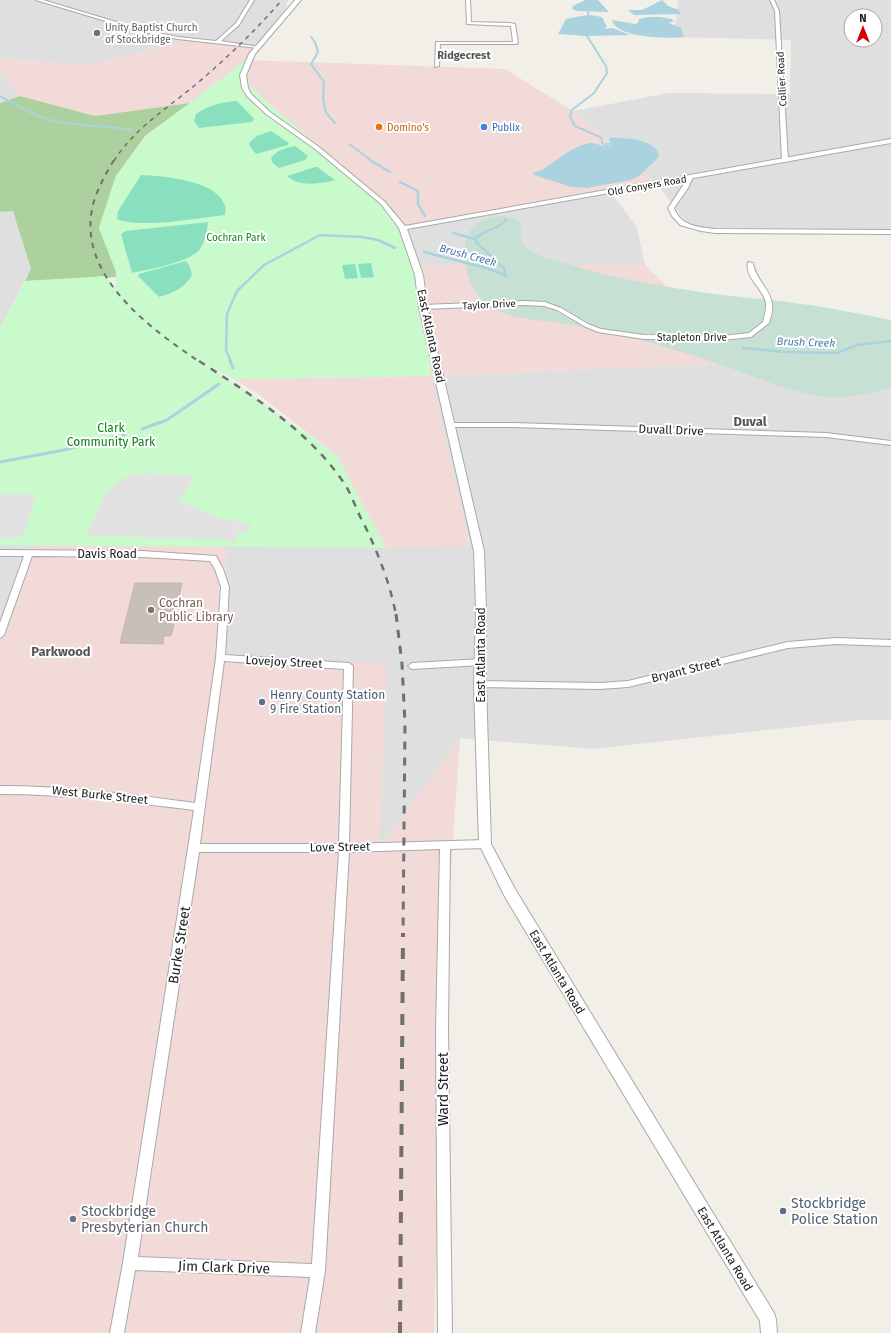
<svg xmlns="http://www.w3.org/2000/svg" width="891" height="1333" font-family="'Fira Sans',sans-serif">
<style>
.residential{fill:#e0dfdf;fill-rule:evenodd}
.commercial{fill:#f2dad9}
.forest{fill:#add19e}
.wetland{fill:#c6e0d4}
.park{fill:#c8facc}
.pitch{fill:#88e0be}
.parking{fill:#e2e2e2}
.water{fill:#aad3df}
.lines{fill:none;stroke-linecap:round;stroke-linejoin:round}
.stream-far2{stroke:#aad3df;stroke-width:2}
.stream-far1{stroke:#aad3df;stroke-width:2.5}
.stream{stroke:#aad3df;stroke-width:3}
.building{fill:#c7bfb8;stroke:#c4b6ab}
.minor-casing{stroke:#a9a9a9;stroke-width:2}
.tertiary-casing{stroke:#a9a9a9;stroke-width:2}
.minor{fill:#fff;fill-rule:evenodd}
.tertiary{fill:#fff;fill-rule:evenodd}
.rail-far4{stroke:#707070;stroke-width:1.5;stroke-dasharray:4.5 4.5;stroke-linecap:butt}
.rail-far3{stroke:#707070;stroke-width:2;stroke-dasharray:5.5 5.5;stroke-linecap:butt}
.rail-far2{stroke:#707070;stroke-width:2.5;stroke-dasharray:7 7;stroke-linecap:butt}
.rail-far1{stroke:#707070;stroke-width:3;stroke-dasharray:8 8;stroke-linecap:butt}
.rail{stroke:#707070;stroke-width:4;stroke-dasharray:11 11;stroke-linecap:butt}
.worship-dot{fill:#6b7280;stroke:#fff;stroke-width:1.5}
.food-dot{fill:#e8710a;stroke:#fff;stroke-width:1.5}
.shop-dot{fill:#3f7fe0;stroke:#fff;stroke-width:1.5}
.education-dot{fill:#8d6e63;stroke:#fff;stroke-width:1.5}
.service-dot{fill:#5c6f8a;stroke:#fff;stroke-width:1.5}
.labels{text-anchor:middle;stroke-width:4;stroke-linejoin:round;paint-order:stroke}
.far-worship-label{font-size:10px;fill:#5b616d;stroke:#fff;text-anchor:start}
.far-street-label{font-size:10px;fill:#222;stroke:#fff}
.far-food-label{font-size:10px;fill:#c56008;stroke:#fff;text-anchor:start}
.far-shop-label{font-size:10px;fill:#366cbe;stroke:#fff;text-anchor:start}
.far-park-label{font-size:10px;fill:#0c8416;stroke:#fff}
.far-neighbourhood-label{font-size:11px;font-weight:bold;fill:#555;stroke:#fff}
.far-water-label{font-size:11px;font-style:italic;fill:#4a7aab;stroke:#fff}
.street-label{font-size:12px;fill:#222;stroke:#fff}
.park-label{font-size:12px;fill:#0c8416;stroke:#fff}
.education-label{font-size:12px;fill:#785e54;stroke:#fff;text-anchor:start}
.service-label{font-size:12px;fill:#4e5e75;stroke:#fff;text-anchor:start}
.neighbourhood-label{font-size:13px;font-weight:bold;fill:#555;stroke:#fff}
.near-street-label{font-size:14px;fill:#222;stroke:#fff}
.near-service-label{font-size:14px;fill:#4e5e75;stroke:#fff;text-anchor:start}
.near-worship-label{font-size:14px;fill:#5b616d;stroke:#fff;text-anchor:start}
</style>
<rect width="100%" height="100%" fill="#f2efe9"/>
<path class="residential" d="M0 0H288L279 27 261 44 197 38 91 65 0 59Z
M678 0H891V229L691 228 657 184 573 111 669 93 790 94 791 40 674 37ZM851 16H875V40H851Z
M0 71 20 96 0 103Z
M611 192 637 228 645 265H417L407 227Z
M13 210 31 269 0 328V212Z
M806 360 891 363V720H859L593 749 460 738 379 849 223 658 226 546H470L430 376Z
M0 545H32L0 638Z"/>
<path class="commercial" d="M197 38 261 44 247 60 505 69 573 111 657 184 407 227 380 199 250 87 246 60 190 103 95 116 20 96 0 71V59L91 65Z
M417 265H645L683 302 806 360 431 376 470 547 386 548 337 456 262 397 234 379 431 376Z
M32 545 226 546 223 658 387 663 379 848 460 738 444 971 434 1333H0V638Z"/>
<path class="forest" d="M20 96 95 116 190 103 145 136 116 176 99 228 120 277 25 281 31 269 13 211 0 212V103Z"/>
<path class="wetland" d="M502 216 513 218 521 222C522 231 517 240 526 247 537 257 557 261 571 265 617 279 665 287 714 294 746 298 778 300 810 305 837 309 864 315 891 320V388C864 394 848 400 820 396 789 392 762 379 733 369 697 356 660 345 623 335 601 330 578 326 555 322 536 320 517 319 499 311 492 307 484 303 479 297 465 280 456 240 476 224 484 218 493 217 502 216Z"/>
<path class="park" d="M246 60 250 87 381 199 407 227 417 265 431 376 234 379 190 355 264 403 286 421 311 436 337 456 386 548 0 545V328L25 281 106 276 115 289 116 272 99 228 116 176 145 137Z"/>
<path class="pitch" d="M237 101 254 119 252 122 199 128 194 121 196 114C209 105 222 102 237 101Z
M271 131 289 143 288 145 256 154 249 145 250 142 257 136Z
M295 146 308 156 305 160 279 168 273 163 271 158C277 150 286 148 295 146Z
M315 167H317L335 180C320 184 299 187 287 176Z
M141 175C162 176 218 180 225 206 226 209 225 212 225 215 197 218 142 229 117 219L118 211Z
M208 222C207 232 205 241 200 249 189 263 149 269 132 273L121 234 126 231Z
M186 261 190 267 192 275C185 288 173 293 159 297L138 276 139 274Z
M371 263 374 277 361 278 358 264Z
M355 264 358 278 345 279 342 265Z"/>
<path class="parking" d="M146 473 192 475 194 477 188 489 177 500 224 520H233L243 523H252L247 532 237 534 236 542 219 539 87 536 105 493 129 475Z
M0 494H36L23 537 0 538Z"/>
<path class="water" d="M585 0H598L609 12 577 11 572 9 573 6Z
M662 0 668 6 679 10 681 14 634 15 628 10H642Z
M590 15 602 17 607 27 604 29 613 28 630 35 585 36 558 34 566 19 581 16Z
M648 17H660L672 19 674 21 669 23 681 28 684 37C669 39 615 38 612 20L635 24 638 23 639 19Z
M610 138C623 137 658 139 659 157L639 176 631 180 587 188 571 187 534 175 533 173C537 171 542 171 545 168 558 159 573 146 590 143 596 142 603 148 611 146L604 143H611L609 139Z"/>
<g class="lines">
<path class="stream-far2" d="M588 12V15
M587 36 606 66 607 73 594 93 572 110 570 117 575 126 600 137 602 139V143L608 147
M311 37 315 42 318 52 311 64 324 82 323 99 326 113 335 123
M0 96C14 104 28 113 44 118 72 127 103 125 132 130
M349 144 372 161"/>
<path class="stream-far1" d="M370 160 390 172
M400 182 418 191V204L425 216
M453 233 475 239 477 243 504 268 506 276
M475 239C484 229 498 230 506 220
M424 252 490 269 506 276
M743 348 786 352 837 353 857 345 891 341
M231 362 226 350 227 314 237 291 264 265 320 235 361 237 378 240 395 248"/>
<path class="stream" d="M230 361 233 368
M142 429 167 420 219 384
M0 462 64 450 124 435"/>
</g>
<path class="building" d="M135 583H182L179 596H177L171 624H174L171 636H164L163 644 120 643Z"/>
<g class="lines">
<g class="minor-casing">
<path id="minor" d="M36 0H43L143 30 178 37 216 41 236 23 250 0H254L239 25 221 41 260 47 258 48 178 39 142 32Z
M466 0H470L471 22 510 23 515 24 518 43 516 44H440L439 66 435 67 436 42H513L511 26 467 24Z
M770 0H774L779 11 788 160 785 162 782 160 775 11Z
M690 175 693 177 688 188 674 208C681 226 697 227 715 229L891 230V234L715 233 701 231 680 225 672 216 668 208C672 203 688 177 690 175Z
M748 262 753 263C755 279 770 288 772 304 773 310 771 317 769 323L751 337 722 340 644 339 598 332 584 326 557 310 544 306 524 305 423 309 420 307 423 305 524 301 545 302 561 308 588 324 601 329 644 335 722 336 749 333 763 322C764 316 767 309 766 303 763 288 744 277 748 262Z
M448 423H514L826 433 891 441V445L826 437 514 427H448Z
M0 550 142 551 216 556 223 569 229 587 225 655 349 663 353 666 349 844 485 840 489 841 490 844 489 847 485 848 450 849 448 1029 452 1333H438L436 1029 440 849 349 852 325 1271 315 1333H301L310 1277 135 1270 124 1333H110L123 1263 194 810C129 802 66 794 0 794V786C67 786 129 794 195 803L216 658 221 587 215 569 210 561 142 557 32 556 4 635 0 638V623L24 556H0ZM224 661 344 669 339 844H200ZM199 852H339L312 1264 138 1257Z
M836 638 891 640V646L836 644 788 648 628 687 600 689 480 687 475 684 480 681 600 683 628 681 788 642Z
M482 659 486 662 482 665 412 669 408 666 412 663Z"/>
</g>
<g class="tertiary-casing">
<path id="tertiary" d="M295 0H301L255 54 246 75 248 88 251 94 270 112 319 147 385 202 405 226 891 139V143L407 229 423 275 427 307 484 551 486 608V684L491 844 515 889 774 1313 776 1319 777 1333H761L760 1321 505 897 479 844 474 684 476 608 474 551 419 307 415 275 399 228 381 204 315 149 266 114 247 96 242 88 240 75 249 54Z"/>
</g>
<use href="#minor" class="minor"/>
<use href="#tertiary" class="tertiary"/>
<path class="rail-far4" d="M114 161C133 130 166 109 194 86 226 59 255 31 282 0"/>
<path class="rail-far3" d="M114 160C106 173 99 186 94 201 73 273 149 328 200 362"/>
<path class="rail-far2" d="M199 361C253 396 310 431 346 486 353 498 357 512 364 524 378 553 390 583 396 615"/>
<path class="rail-far1" d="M396 614 402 664 405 724 403 934"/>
<path class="rail" d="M400 1333 403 933"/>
</g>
<g class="worship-dot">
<circle cx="97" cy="33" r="4"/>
<circle cx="73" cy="1219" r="4"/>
</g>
<circle class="food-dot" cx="379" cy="127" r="4"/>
<circle class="shop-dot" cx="484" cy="127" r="4"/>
<circle class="education-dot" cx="151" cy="610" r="4"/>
<g class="service-dot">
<circle cx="262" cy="702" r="4"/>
<circle cx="783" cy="1211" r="4"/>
</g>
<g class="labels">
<g class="far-worship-label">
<text x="105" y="31">Unity Baptist Church<tspan x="105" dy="12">of Stockbridge</tspan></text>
</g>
<g class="far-street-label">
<text transform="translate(781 79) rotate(-93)" y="4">Collier Road</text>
<text transform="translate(647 185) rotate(-10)" y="4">Old Conyers Road</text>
<text transform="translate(489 304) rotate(-3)" y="4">Taylor Drive</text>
<text x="692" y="341">Stapleton Drive</text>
</g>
<g class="far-food-label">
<text x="387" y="131">Domino's</text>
</g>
<g class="far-shop-label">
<text x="492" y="131">Publix</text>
</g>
<g class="far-park-label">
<text x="236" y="241">Cochran Park</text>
</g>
<g class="far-neighbourhood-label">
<text x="464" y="59">Ridgecrest</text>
</g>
<g class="far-water-label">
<text transform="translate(468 255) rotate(15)" y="4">Brush Creek</text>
<text transform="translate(806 342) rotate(2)" y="4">Brush Creek</text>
</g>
<g class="street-label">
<text transform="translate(431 336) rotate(78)" y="4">East Atlanta Road</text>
<text transform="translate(671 430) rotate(2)" y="4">Duvall Drive</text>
<text x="107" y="558">Davis Road</text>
<text transform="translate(481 655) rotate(-90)" y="4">East Atlanta Road</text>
<text transform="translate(284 662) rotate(3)" y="4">Lovejoy Street</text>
<text transform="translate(686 670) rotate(-14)" y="4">Bryant Street</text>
<text transform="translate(100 795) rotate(6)" y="4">West Burke Street</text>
<text transform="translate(340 847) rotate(-1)" y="4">Love Street</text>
<text transform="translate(557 972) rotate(59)" y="4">East Atlanta Road</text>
<text transform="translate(725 1249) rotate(59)" y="4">East Atlanta Road</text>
</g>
<g class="park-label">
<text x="111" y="432">Clark<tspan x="111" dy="14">Community Park</tspan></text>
</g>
<g class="education-label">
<text x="159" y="607">Cochran<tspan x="159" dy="14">Public Library</tspan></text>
</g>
<g class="service-label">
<text x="270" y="699">Henry County Station<tspan x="270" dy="14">9 Fire Station</tspan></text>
</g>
<g class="neighbourhood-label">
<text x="750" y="426">Duval</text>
<text x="61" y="656">Parkwood</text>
</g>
<g class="near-street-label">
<text transform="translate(179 945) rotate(-81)" y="5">Burke Street</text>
<text transform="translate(443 1089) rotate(-90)" y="5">Ward Street</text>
<text transform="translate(224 1267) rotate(2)" y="5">Jim Clark Drive</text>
</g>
<g class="near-service-label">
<text x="791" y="1208">Stockbridge<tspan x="791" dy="16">Police Station</tspan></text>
</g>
<g class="near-worship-label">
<text x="81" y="1216">Stockbridge<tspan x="81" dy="16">Presbyterian Church</tspan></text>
</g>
</g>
<g transform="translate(863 28)"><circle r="19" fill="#ffffff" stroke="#a7a7a7"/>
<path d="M0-3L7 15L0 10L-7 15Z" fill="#d40000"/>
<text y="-6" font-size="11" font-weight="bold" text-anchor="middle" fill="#222222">N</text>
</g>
</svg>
